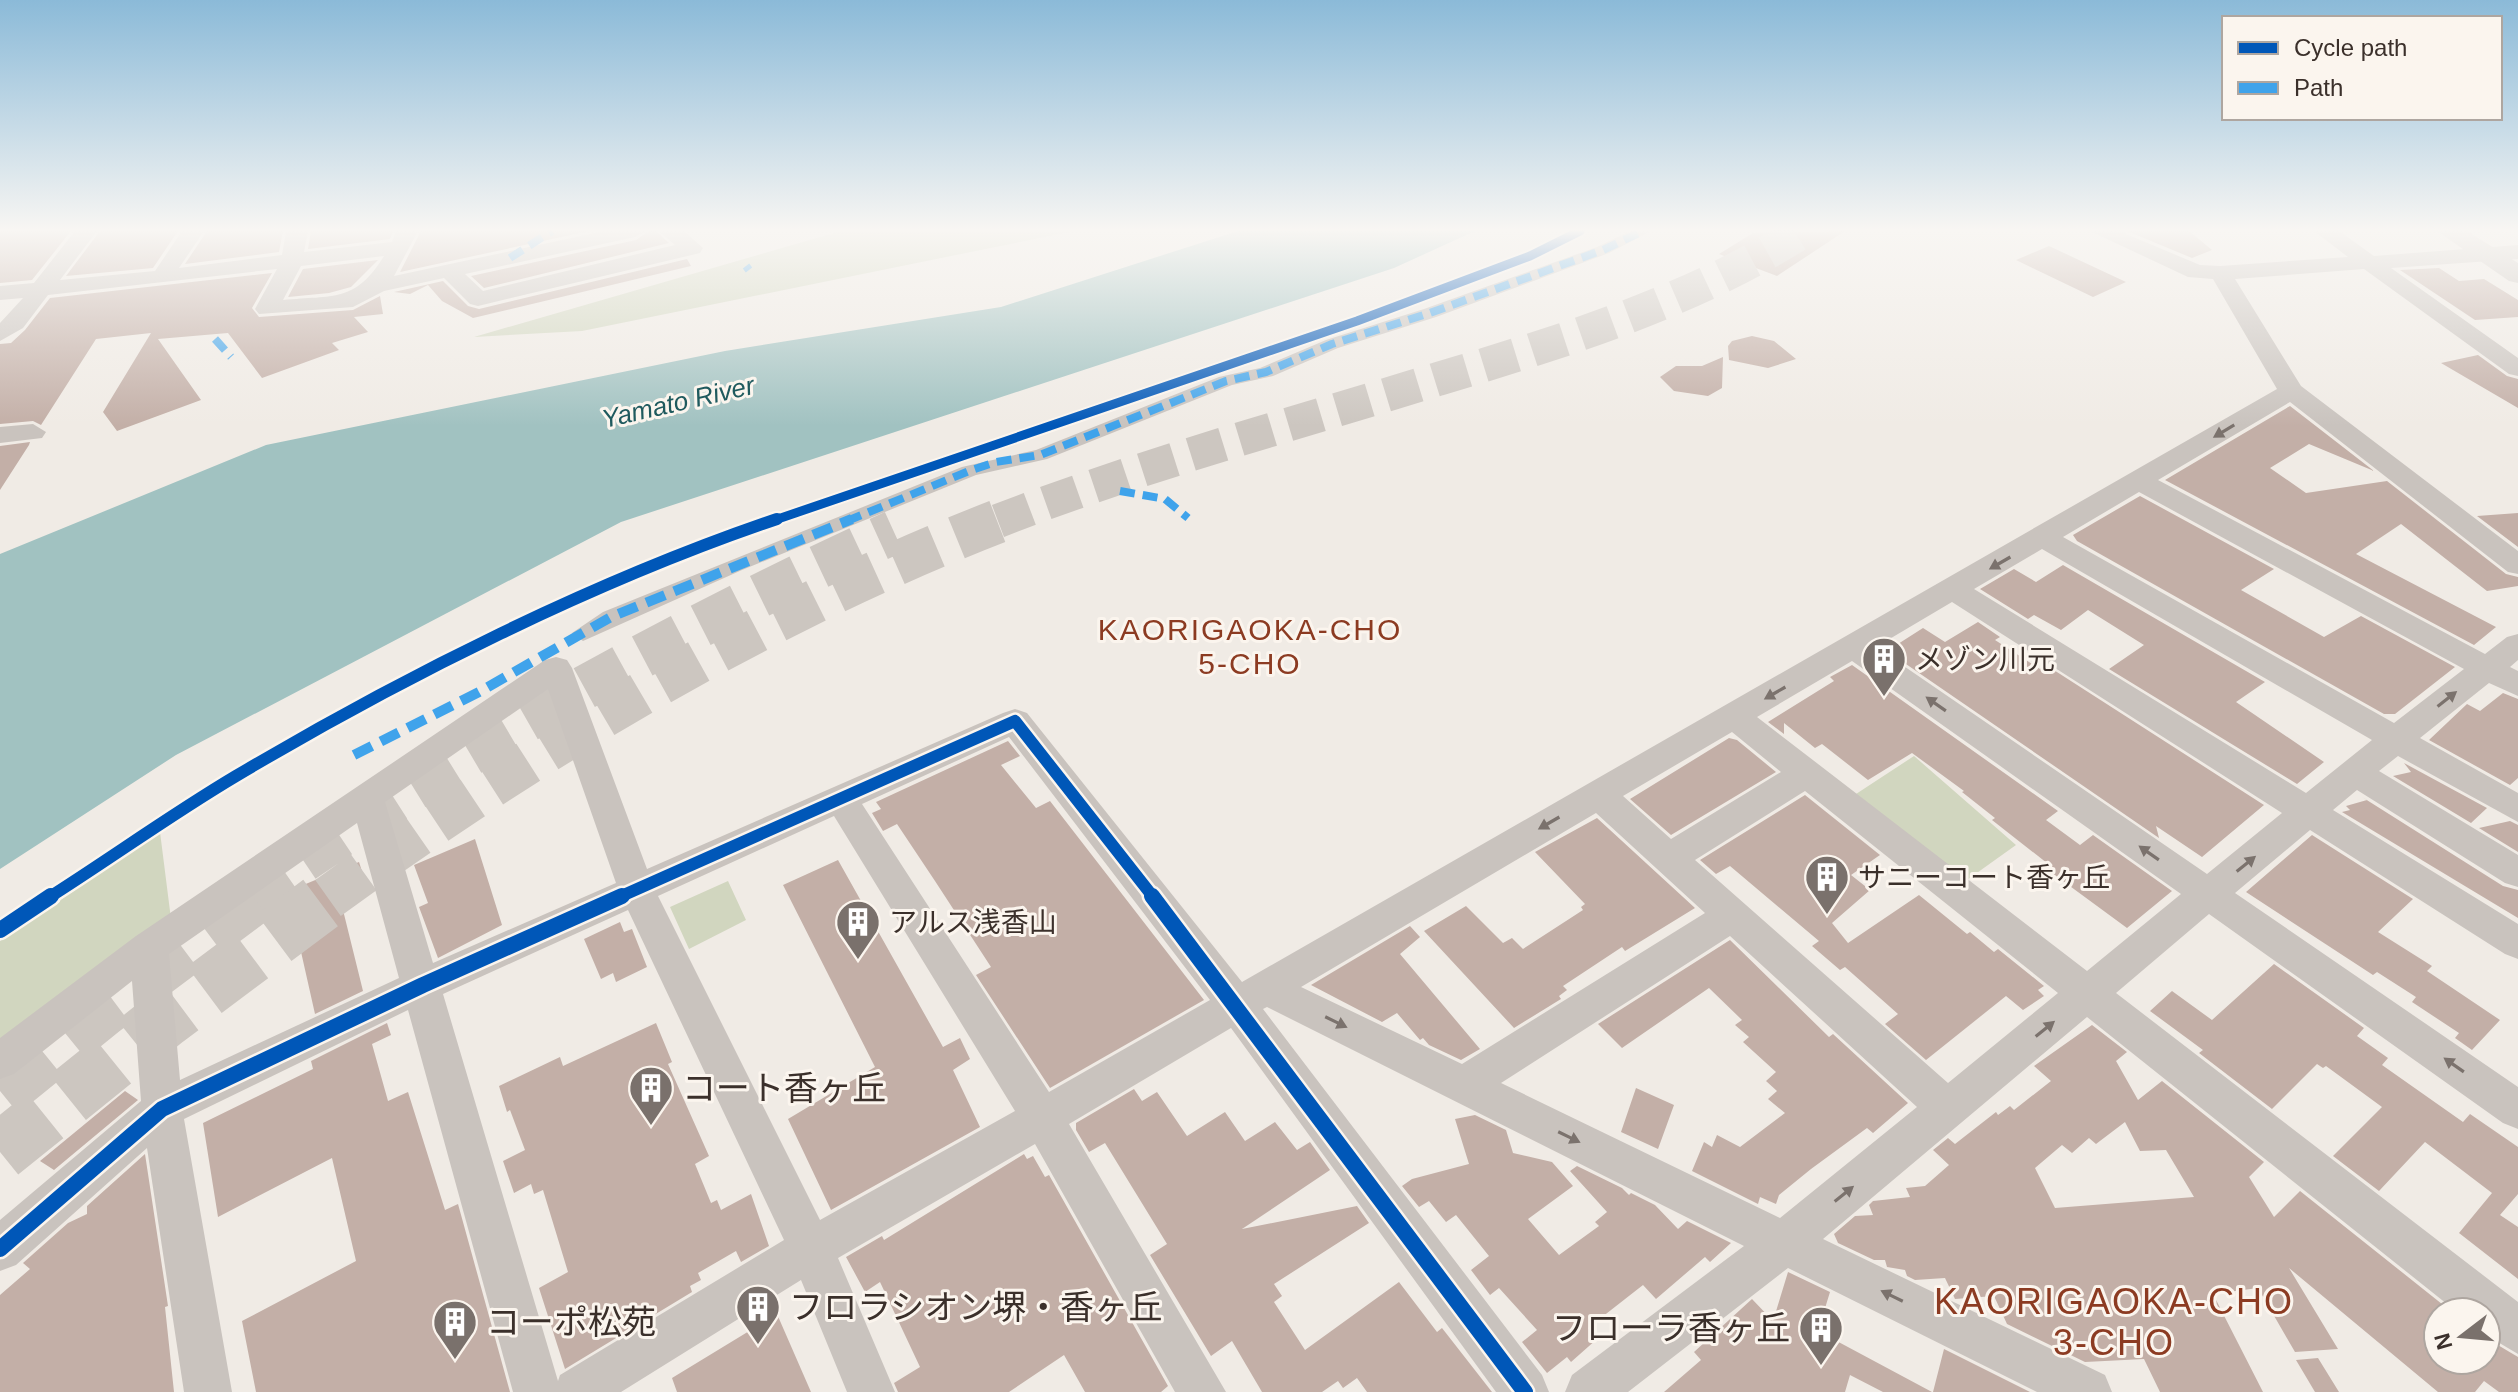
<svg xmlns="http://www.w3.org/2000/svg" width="2518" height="1392" font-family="Arial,'Noto Sans JP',sans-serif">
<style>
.green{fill:#d1d6bf}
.water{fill:#a1c2c1}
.building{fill:#c3afa7;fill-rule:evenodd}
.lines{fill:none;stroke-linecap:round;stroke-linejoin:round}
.motorway-tunnel-far2{stroke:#ccc6c0;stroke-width:34;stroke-dasharray:34 17;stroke-linecap:butt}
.motorway-tunnel-far1{stroke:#ccc6c0;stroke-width:44;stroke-dasharray:44 22;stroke-linecap:butt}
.motorway-tunnel{stroke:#ccc6c0;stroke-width:58;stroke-dasharray:58 29;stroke-linecap:butt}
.pedestrian{fill:#c9c3be;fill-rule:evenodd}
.minor{fill:#c9c3be;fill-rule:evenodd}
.tertiary{fill:#c9c3be;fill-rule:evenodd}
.quiet-far1{stroke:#3fa3eb;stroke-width:8;stroke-dasharray:15 8;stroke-linecap:butt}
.quiet{stroke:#3fa3eb;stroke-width:10;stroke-dasharray:20 10;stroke-linecap:butt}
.cycleway-far2-casing{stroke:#fbf5ee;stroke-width:13}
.cycleway-far1-casing{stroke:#fbf5ee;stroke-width:17}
.cycleway-casing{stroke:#fbf5ee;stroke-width:21}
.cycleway-far2{stroke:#0057b8;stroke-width:9}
.cycleway-far1{stroke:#0057b8;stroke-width:12}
.cycleway{stroke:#0057b8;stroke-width:16}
.oneway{fill:#7b726d}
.labels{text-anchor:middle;stroke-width:6;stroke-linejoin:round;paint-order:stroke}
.far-water-label{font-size:26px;font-style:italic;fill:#1f5a5e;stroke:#fbf5ee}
.poi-label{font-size:28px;fill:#3b302b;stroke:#fbf5ee;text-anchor:start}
.neighbourhood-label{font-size:30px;letter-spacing:2px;fill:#8c3b22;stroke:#fbf5ee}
.near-poi-label{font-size:34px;fill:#3b302b;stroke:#fbf5ee;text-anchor:start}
.near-neighbourhood-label{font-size:36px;letter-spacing:2px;fill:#8c3b22;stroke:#fbf5ee}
</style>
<rect width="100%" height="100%" fill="#f0ebe5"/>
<path class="green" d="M841 231H1074L582 331 474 337Z
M1914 756 2016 845 1967 880 1856 794Z
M160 832 171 919 0 1041V941Z
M728 881 746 920 689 949 670 907Z"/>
<path class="water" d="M1238 231H1475L1394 268 621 522 176 755 0 869V554L266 445 725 351 1001 307Z"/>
<path class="building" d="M0 231H71L32 280 0 283Z
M100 231H178L153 268 66 276Z
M207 231H283L279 252 185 264Z
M311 231H393L390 239 308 249Z
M421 231H589L400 272Z
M649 231H656L669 243 484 288 471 276 636 240Z
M1845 231 1777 276 1719 254 1753 233Z
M2127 231H2189L2212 250 2192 258Z
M2049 246 2126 282 2093 297 2016 260Z
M687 259 691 266 473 318 442 301 428 285 410 294 394 292 443 281 468 306 479 309Z
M378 260 351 287 329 293 288 297 303 269Z
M2439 268 2459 281 2484 279 2518 300V317L2475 320 2400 270Z
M272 273 252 308 259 317 353 310 380 296 383 314 354 317 368 332 332 343 339 350 262 378 228 333 158 339 201 400 117 431 103 412 151 333 96 339 41 425 33 421 0 424V344L11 343 25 330 50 298Z
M1752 336 1774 341 1796 359 1768 368 1729 360 1728 346 1732 341Z
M2478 355 2507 376 2518 379V408L2441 363Z
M1723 357 1722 388 1708 396 1674 391 1660 377 1676 366H1702Z
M2290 406 2374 471 2309 444 2270 468 2306 493 2387 481 2506 574 2518 577V586L2487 591 2401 524 2356 554 2496 627 2474 645 2165 480Z
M30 442 29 445 0 490V446Z
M2140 496 2274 569 2241 590 2324 637 2361 616 2455 667 2395 714H2384L2077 541 2073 535Z
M2518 513V547L2477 516Z
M2063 565 2265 682 2236 702 2324 762 2297 784 2109 669 2144 645 2088 610 2061 630 2034 615 2028 619 1980 589 2014 569 2036 582Z
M1978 622 2000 637 1995 640 2040 669 2046 665 2264 805 2202 857 2156 826 2159 838 1887 651 1923 628 1945 642Z
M1852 665 2058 811 2046 820 2080 845 2093 835 2172 891 2127 928 2048 870 2052 867 1992 820 1995 818 1962 792 1964 791 1912 753 1868 780 1822 744 1815 748 1784 723V734L1768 722 1834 681 1830 677Z
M2503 693 2518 699V778L2510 785 2429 740 2467 704 2480 711Z
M1729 738 1737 740 1776 772 1671 835 1630 799Z
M1008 741 1020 756 1001 765 1036 808 1050 801 1204 1000 1050 1088 976 975 991 967 935 881 897 824 883 831 872 813 881 809 876 802Z
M2404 763 2487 808 2471 823 2393 776 2411 772Z
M1805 795 1880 855 1851 875 1870 890 1832 923 1848 943 1919 895 1967 934 1970 932 1994 952 1998 949 2044 986 2038 990 2044 996 2023 1010 2006 996 1926 1060 1885 1024 1898 1014 1845 967 1840 970 1812 946 1819 941 1730 866 1716 874 1700 860Z
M2362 797 2503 886 2518 890V918L2342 812 2350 810 2346 806 2367 800Z
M1597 818 1695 908 1625 951 1622 947 1563 986 1567 990 1559 996 1561 999 1514 1028 1424 931 1466 906 1503 943 1512 938 1523 949 1583 910 1581 907 1585 904 1535 852Z
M2510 821 2518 825V852L2479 828Z
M2312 835 2413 899 2378 932 2432 966 2427 971 2500 1020 2472 1050 2455 1038 2459 1033 2412 1002 2416 997 2377 972 2373 975 2246 892Z
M475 839 502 925 438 958 419 907 428 903 414 865Z
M838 860 943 1047 960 1038 970 1059 953 1070 980 1127 831 1210 788 1119 875 1067 783 885Z
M359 862 368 890 341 902 363 991 315 1014 297 934 290 937 279 895Z
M620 922 624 932 632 929 647 967 616 982 613 973 601 979 584 939Z
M1410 926 1420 937 1400 954 1480 1049 1461 1060 1429 1045 1423 1038 1420 1040 1397 1013 1382 1022 1311 985Z
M1730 940 1829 1037 1833 1034 1908 1103 1873 1133 1867 1128 1811 1169 1779 1195 1776 1204 1760 1197 1758 1204 1692 1171 1704 1142 1712 1147 1717 1135 1740 1147 1785 1113 1768 1099 1777 1091 1766 1081 1776 1072 1743 1042 1749 1037 1735 1025 1742 1020 1709 988 1622 1048 1598 1024Z
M2274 964 2364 1028 2357 1036 2388 1058 2382 1065 2463 1122 2470 1114 2518 1147V1194L2500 1215 2518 1227V1279L2459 1233 2492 1193 2425 1142 2379 1191 2333 1156 2382 1107 2326 1066 2323 1068 2317 1064 2272 1109 2199 1053 2203 1050 2150 1011 2172 991 2212 1020Z
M387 1023 391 1035 372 1044 388 1101 408 1092 445 1210 458 1204 510 1392H256L242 1321 356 1261 332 1158 218 1217 203 1123 313 1069 311 1061Z
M656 1023 672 1062 668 1064 709 1156 695 1164 711 1203 717 1200 721 1210 751 1194 769 1246 741 1262 736 1251 698 1273 701 1280 690 1286 692 1292 565 1369 539 1288 568 1272 543 1190 534 1194 531 1184 514 1193 503 1161 525 1150 510 1110 507 1112 499 1086 560 1057 563 1066Z
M2092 1025 2127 1052 2116 1061 2138 1100 2162 1081 2264 1162 2249 1177 2274 1217 2300 1191 2452 1312H2438V1360H2486V1338L2518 1357V1392H2499L2484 1381 2475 1392H2438L2289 1268 2338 1349 2295 1352 2258 1288 2213 1294 2263 1392H2160L2144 1359 2085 1362 2007 1324 1994 1296 1955 1299 1945 1278 1915 1280 1907 1276 1905 1270 1887 1267 1885 1260H1874L1838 1243 1834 1234 1855 1216 1873 1215 1869 1205 1873 1201 1910 1197 1906 1188 1925 1186 1949 1165 1933 1150 1948 1138 1955 1144 1996 1112 1998 1115 2010 1106 2014 1110 2051 1081 2034 1066ZM2125 1122 2140 1151 2166 1150 2194 1197 2055 1208 2035 1168 2062 1145 2072 1153 2089 1138 2096 1144Z
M1636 1088 1674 1105 1658 1149 1621 1132Z
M1134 1089 1142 1101 1157 1092 1187 1136 1225 1112 1245 1141 1275 1122 1297 1150 1310 1142 1330 1170 1242 1229 1357 1206 1369 1223 1274 1284 1282 1296 1274 1302 1305 1350 1399 1282 1437 1332 1442 1328 1492 1392H1367L1357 1378 1343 1388 1338 1381 1322 1392H1262L1232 1341 1211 1356 1150 1255 1167 1244 1105 1143 1089 1152 1076 1130V1123Z
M125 1091 138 1100 54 1170 40 1161Z
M1475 1115 1506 1130 1513 1153 1552 1162 1573 1186 1528 1219 1559 1255 1599 1226 1595 1222 1607 1212 1570 1171 1577 1166 1622 1188 1629 1195 1631 1193 1655 1205 1678 1229 1687 1221 1731 1243 1710 1262 1705 1257 1656 1299 1643 1285 1588 1328 1597 1339 1571 1362 1567 1357 1547 1373 1522 1342 1537 1330 1499 1288 1490 1295 1471 1270 1489 1256 1456 1215 1446 1222 1429 1201 1419 1207 1402 1186 1412 1179 1469 1164 1455 1119Z
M145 1154 168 1306 165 1307 174 1392H0V1295L30 1269 23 1263 68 1223 87 1214V1206Z
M1024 1154 1027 1159 1033 1156 1045 1177 1049 1175 1168 1386 1161 1392H1085L1064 1355 1009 1392H898L894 1383 920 1367 880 1282 865 1292 846 1257 882 1236 884 1240Z
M1788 1272 1830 1292 1818 1331 1932 1392H1883L1850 1375 1845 1392H1664L1701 1360 1694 1352 1752 1299 1773 1321Z
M777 1314 811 1392H677L672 1378Z
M1944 1349 2030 1392H1933Z
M2318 1358 2339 1392H2315L2296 1360Z"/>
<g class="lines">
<path class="motorway-tunnel-far2" d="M998 521C1142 465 1291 425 1438 379 1564 341 1691 302 1803 231"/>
<path class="motorway-tunnel-far1" d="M249 898C453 754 667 635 894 532
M328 898C537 747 762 612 1004 519"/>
<path class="motorway-tunnel" d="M0 1091 102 1008 252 896
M0 1152 165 1019 330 896"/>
<path class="pedestrian" d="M1630 231H1651L1609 253 1436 317 1338 348 1273 376 1232 385 1047 459 976 475 742 570 583 641 572 633 603 612 962 467 1036 450 1219 377 1260 368 1326 340 1424 309 1597 247Z"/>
<path class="minor" d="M75 231H97L60 280 155 271 182 231H204L179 268 282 255 286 231H308L304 252 392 242 396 231H418L394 276 604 231H646L635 237 465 274 483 291 675 245 659 231H684L703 248 700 253 478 306 470 304 444 278 384 291 353 307 259 314 255 309 277 269 48 295 23 328 0 341V323L23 298 0 300V286L34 283ZM384 256C355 303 334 295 283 300L301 266Z
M2090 231H2119L2200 265 2220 266 2348 257 2314 231H2339L2374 256 2518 245V259L2391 268 2518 358V376L2509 374 2364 269 2235 279 2301 386 2518 551V574L2508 572 2290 402 2158 480 2485 654 2507 637 2518 634V660L2510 667 2518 671V696L2489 683 2420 738 2518 793V822L2398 756 2379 771 2518 855V887L2505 883 2357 790 2333 810 2518 924V959L2505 954 2310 830 2235 893 2518 1087V1129L2503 1123 2209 914 2116 993 2518 1302V1354L2486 1335V1312H2457L2087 1017 1823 1239 2105 1375 2112 1392H2037L1788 1268 1628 1392H1565L1572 1375 1744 1246 1267 1007 1263 1009 1542 1375 1549 1392H1496L1231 1028 1069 1124 1226 1392H1175L1035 1144 838 1258 895 1392H847L801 1280 621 1392H513L408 1010 184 1119 232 1392H184L147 1148 16 1265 0 1271V1220L141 1101 132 981 14 1074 0 1079V1038L136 936 545 660 556 657 567 660 572 668 647 869 1003 713 1015 709 1027 713 1242 982 2277 389 2213 279 2188 277ZM2139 492 2464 669 2394 723 2063 537ZM2042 549 2372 740 2306 793 1974 589ZM1952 602 2282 813 2207 874 1876 647ZM1852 661 2181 894 2087 971 1757 717ZM548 689 616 883 433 963 385 802ZM1732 732 1781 772 1671 839 1623 796ZM1009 737 1210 1000 1049 1092 862 804ZM1805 791 2058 993 1948 1083 1695 860ZM1596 813 1705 913 1462 1064 1301 987ZM834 816 1015 1111 820 1220 658 896ZM357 823 399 978 180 1080 169 954ZM628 910 784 1240 560 1375 558 1381 443 994ZM1730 936 1917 1107 1780 1218 1501 1083Z
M33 424 46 432 42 438 0 443V427Z"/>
<path class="tertiary" d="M2437 231H2467L2518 263V283L2509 281Z"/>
<path class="quiet-far1" d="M510 258 552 231
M746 266 749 270
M215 339 231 357
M1120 491 1165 499 1188 518
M847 521 969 471 996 462 1040 455 1226 381 1266 372 1332 344 1430 313 1603 250 1643 231"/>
<path class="quiet" d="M354 755 479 692 611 617 852 519"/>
<g class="cycleway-far2-casing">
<path id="cycleway-far2" d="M772 521 1357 321 1530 256 1580 231"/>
</g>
<g class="cycleway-far1-casing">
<path id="cycleway-far1" d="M48 898C111 858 172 814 236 776 403 677 594 581 777 519
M617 898 1015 721 1154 898"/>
</g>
<g class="cycleway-casing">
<path id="cycleway" d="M1152 896 1525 1392
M0 930 51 896
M0 1249 162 1109 423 985 622 896"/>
</g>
<use href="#cycleway-far2" class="cycleway-far2"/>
<use href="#cycleway-far1" class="cycleway-far1"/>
<use href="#cycleway" class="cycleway"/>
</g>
<defs><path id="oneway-solid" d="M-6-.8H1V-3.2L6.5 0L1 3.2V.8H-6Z" transform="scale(2)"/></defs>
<g class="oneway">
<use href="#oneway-solid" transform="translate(2224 431) rotate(149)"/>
<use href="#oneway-solid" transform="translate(2000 563) rotate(150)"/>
<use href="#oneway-solid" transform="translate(1775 693) rotate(150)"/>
<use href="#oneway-solid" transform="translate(2447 699) rotate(-38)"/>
<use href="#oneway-solid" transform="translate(1936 704) rotate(-145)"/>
<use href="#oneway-solid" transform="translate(1549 823) rotate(150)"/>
<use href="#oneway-solid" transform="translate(2149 853) rotate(-145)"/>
<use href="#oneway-solid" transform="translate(2246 864) rotate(-39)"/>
<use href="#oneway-solid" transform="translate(1336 1022) rotate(26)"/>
<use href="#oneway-solid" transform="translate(2045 1029) rotate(-39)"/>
<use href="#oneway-solid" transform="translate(2454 1065) rotate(-145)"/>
<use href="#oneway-solid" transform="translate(1569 1137) rotate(26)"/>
<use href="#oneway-solid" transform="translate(1844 1194) rotate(-39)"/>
<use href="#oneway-solid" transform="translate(1892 1296) rotate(-154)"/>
</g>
<linearGradient id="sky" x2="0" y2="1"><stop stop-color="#8bbad8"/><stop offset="0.54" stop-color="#f8f6f3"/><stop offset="1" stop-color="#f8f6f3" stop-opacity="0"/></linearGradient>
<rect width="2518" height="426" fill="url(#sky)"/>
<defs>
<g id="building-pin" transform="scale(2.3)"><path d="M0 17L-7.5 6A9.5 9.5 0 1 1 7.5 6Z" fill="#7a716c" stroke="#fbf5ee"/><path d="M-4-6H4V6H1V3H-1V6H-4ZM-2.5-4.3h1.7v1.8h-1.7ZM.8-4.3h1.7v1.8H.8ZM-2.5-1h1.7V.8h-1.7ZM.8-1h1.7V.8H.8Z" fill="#fff"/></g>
</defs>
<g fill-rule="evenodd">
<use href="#building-pin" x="1884" y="659"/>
<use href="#building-pin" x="1827" y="877"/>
<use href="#building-pin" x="858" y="922"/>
<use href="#building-pin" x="651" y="1088"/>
<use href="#building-pin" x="758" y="1307"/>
<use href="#building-pin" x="455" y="1322"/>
<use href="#building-pin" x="1821" y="1328"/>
</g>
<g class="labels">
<g class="far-water-label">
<text transform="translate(678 402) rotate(-13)" y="9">Yamato River</text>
</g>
<g class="poi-label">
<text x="1915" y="669">メゾン川元</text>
<text x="1858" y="887">サニーコート香ヶ丘</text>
<text x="889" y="932">アルス浅香山</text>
</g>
<g class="neighbourhood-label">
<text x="1250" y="640">KAORIGAOKA-CHO<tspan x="1250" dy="34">5-CHO</tspan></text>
</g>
<g class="near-poi-label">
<text x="682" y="1100">コート香ヶ丘</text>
<text x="789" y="1319">フロラシオン堺・香ヶ丘</text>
<text x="486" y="1334">コーポ松苑</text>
<text x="1790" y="1340" text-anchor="end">フローラ香ヶ丘</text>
</g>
<g class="near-neighbourhood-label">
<text x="2114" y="1314">KAORIGAOKA-CHO<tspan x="2114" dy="41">3-CHO</tspan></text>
</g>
</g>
<rect x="2222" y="16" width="280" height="104" fill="#fbf5ee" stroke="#aea6a0" stroke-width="2"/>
<rect x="2238" y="42" width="40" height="12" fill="#0057b8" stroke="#aea6a0" stroke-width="2"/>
<text x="2294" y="56" font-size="24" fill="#3b302b">Cycle path</text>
<rect x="2238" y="82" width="40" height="12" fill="#3fa3eb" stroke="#aea6a0" stroke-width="2"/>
<text x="2294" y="96" font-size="24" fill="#3b302b">Path</text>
<g transform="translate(2462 1336) rotate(254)"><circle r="38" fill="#fbf5ee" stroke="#aea6a0" stroke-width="2"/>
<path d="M0-6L14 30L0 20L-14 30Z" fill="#7a716c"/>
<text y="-12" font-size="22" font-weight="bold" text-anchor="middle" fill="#3b302b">N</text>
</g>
</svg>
